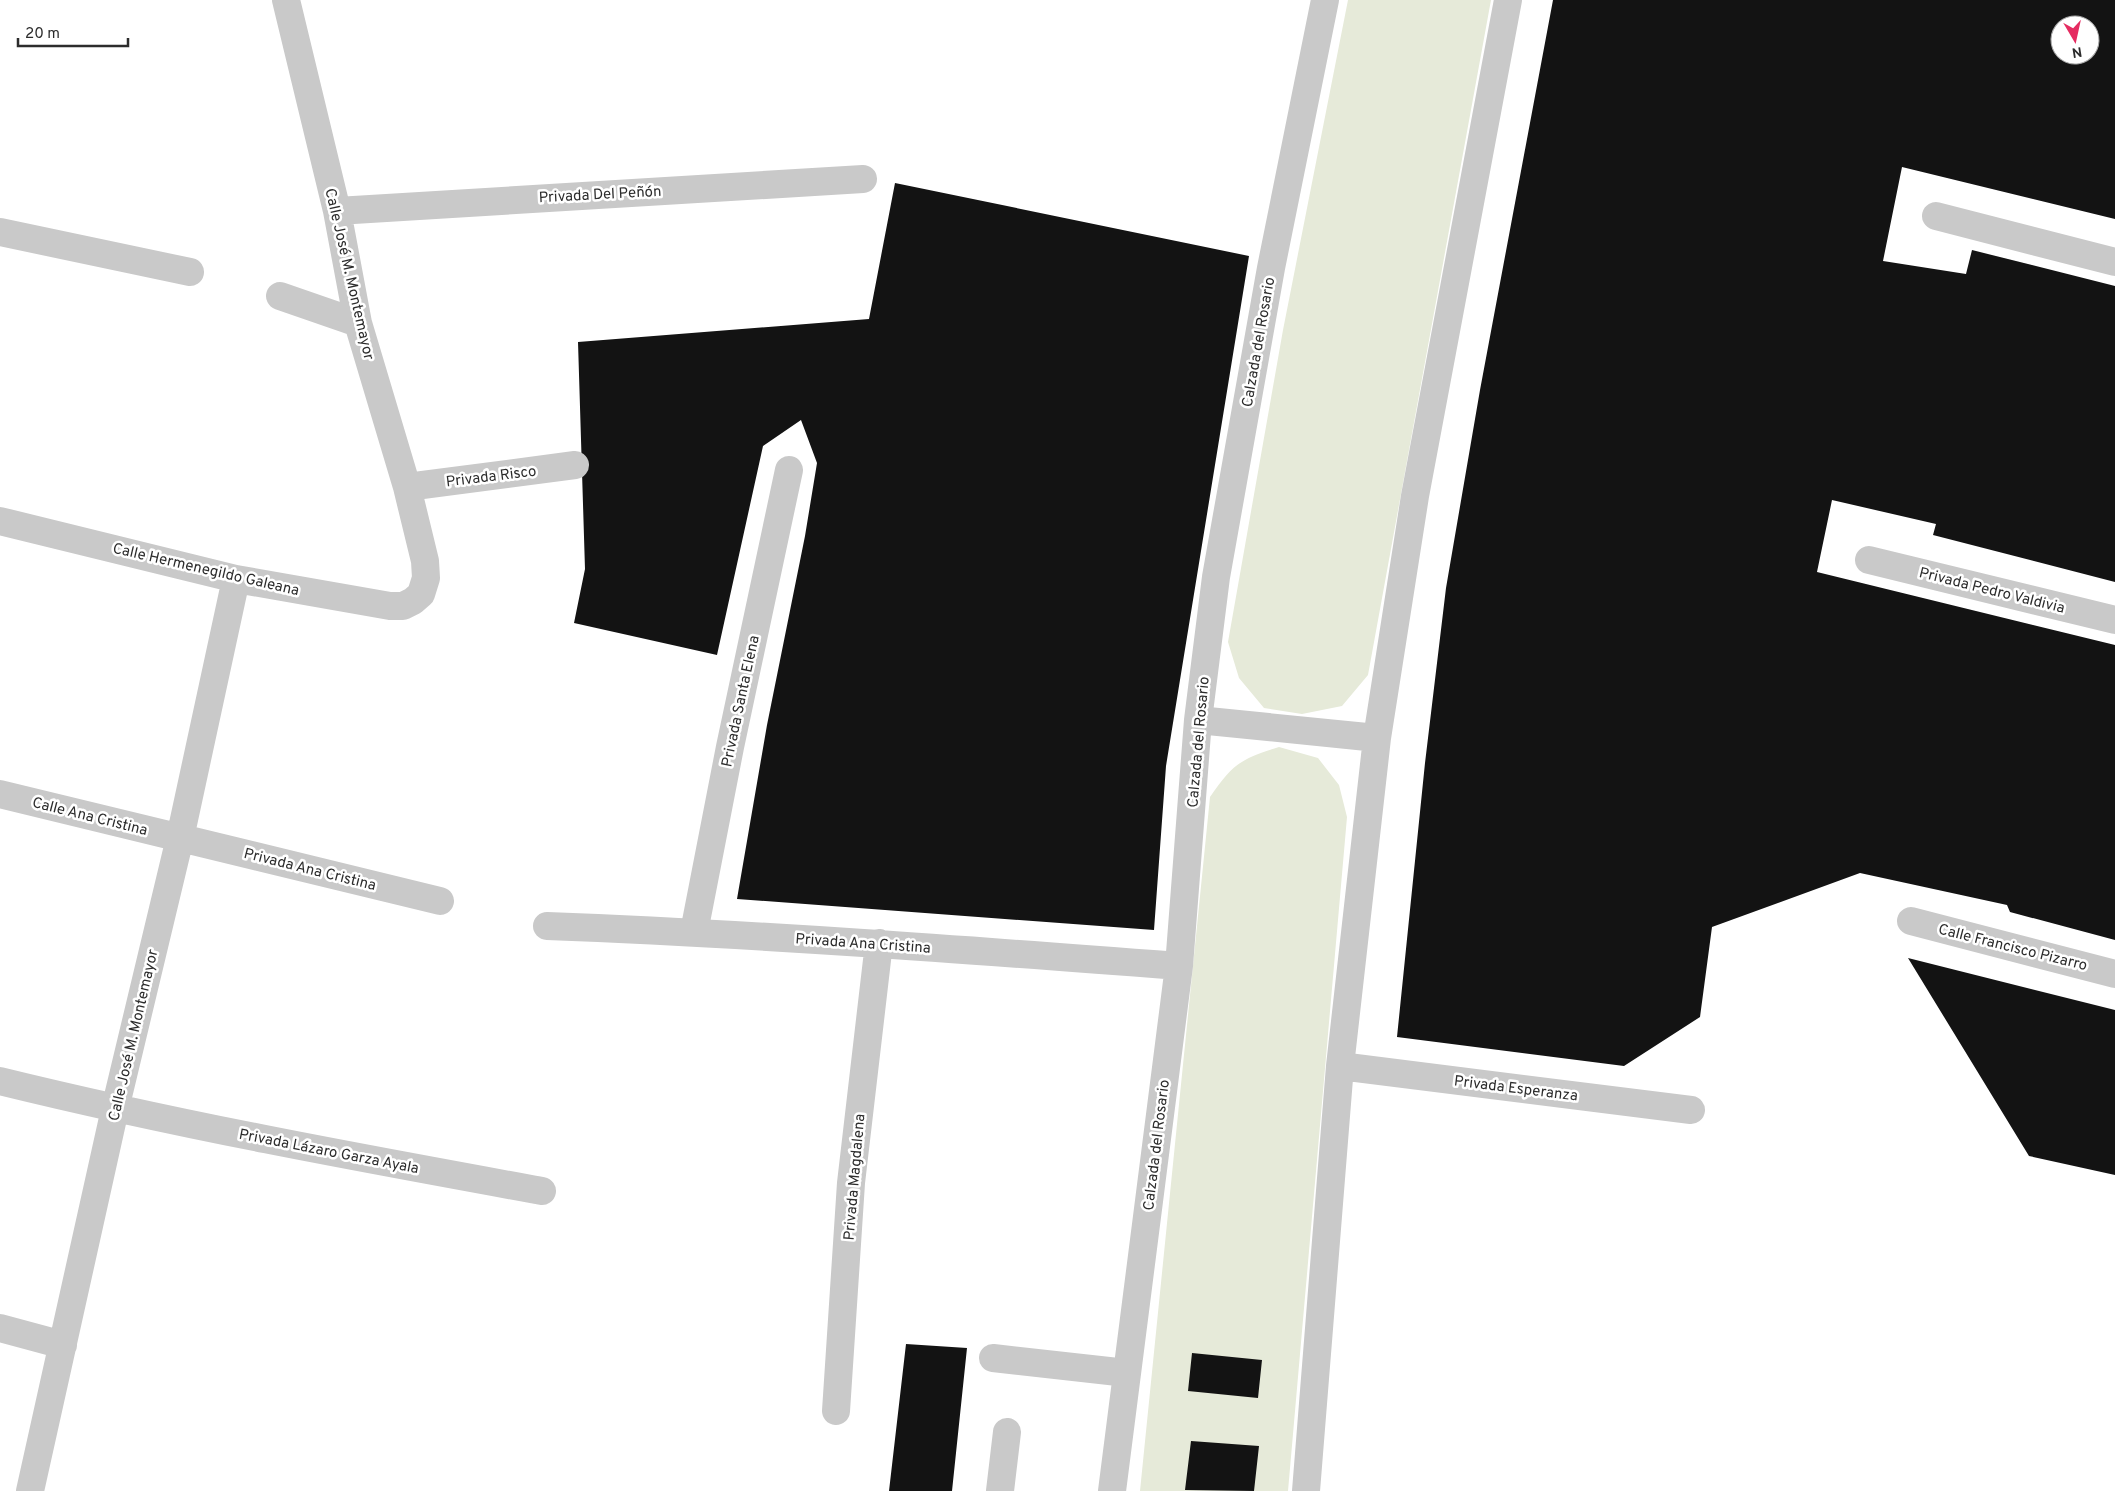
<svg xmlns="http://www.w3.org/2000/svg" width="2115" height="1491" font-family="Overpass,sans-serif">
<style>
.green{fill:#e6ead9}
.building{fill:#131313;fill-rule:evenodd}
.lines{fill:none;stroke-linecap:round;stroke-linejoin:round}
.minor{stroke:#c9c9c9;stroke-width:28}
.labels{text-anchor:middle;stroke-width:5;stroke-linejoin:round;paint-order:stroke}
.street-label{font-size:15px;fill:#2c2c2c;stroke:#fff}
</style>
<rect width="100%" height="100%" fill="#fff"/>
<path class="green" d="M1348 0H1491L1368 675 1342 706 1302 714 1264 708 1239 678 1228 642 1283 330Z
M1279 747 1318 758 1339 785 1347 817 1288 1491H1140L1210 797C1233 764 1240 759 1279 747Z"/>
<path class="building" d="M1553 0H2115V219L1902 167 1883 261 1966 274 1972 250 2115 286V582L1933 535 1936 524 1832 500 1817 572 2115 645V940L2010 912 2007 905 1860 873 1712 927 1700 1017 1624 1066 1397 1037 1425 763 1446 588 1480 390ZM2060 25H2090V55H2060Z
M895 183 1249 256 1166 766 1154 930 737 899 767 725 805 536 817 463 801 420 763 446 717 655 574 623 585 569 578 342 869 319Z
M1908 958 2115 1010V1175L2029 1156Z
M906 1344 967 1348 952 1491H889Z
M1192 1353 1262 1360 1258 1398 1188 1391Z
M1191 1441 1259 1446 1254 1491 1185 1490Z"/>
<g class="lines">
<path class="minor" d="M337 211 863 179
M1936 216 2115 262
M0 232 190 272
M280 296 358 323
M407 487 575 465
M0 521 236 579 390 606H403L413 601 421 594 426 578 425 561 407 487 358 323 337 211 286 0
M1869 560 2115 620
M1198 720 1377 738
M0 794 440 901
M1911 921 2115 974
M547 926C758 934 969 950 1179 966
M694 932 730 747 789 470
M1340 1066 1691 1110
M0 1081C179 1125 361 1158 542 1191
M0 1328 63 1345
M993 1358 1127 1373
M836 1411 851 1183 879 943
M30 1491 115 1109 180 838 236 579
M1000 1491 1007 1432
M1112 1491 1179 966 1198 720 1216 577 1271 268 1325 0
M1306 1491 1340 1066 1377 738 1415 496 1508 0"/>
</g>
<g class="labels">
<g class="street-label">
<text transform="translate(600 194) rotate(-3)" y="5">Privada Del Peñón</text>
<text transform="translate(350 274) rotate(77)" y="5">Calle José M. Montemayor</text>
<text transform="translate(1258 342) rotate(-80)" y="5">Calzada del Rosario</text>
<text transform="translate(491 476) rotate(-7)" y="5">Privada Risco</text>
<text transform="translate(206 569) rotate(13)" y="5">Calle Hermenegildo Galeana</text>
<text transform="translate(1992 590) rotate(14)" y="5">Privada Pedro Valdivia</text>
<text transform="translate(740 701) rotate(-78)" y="5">Privada Santa Elena</text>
<text transform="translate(1198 742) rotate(-85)" y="5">Calzada del Rosario</text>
<text transform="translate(90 816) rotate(14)" y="5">Calle Ana Cristina</text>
<text transform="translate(310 869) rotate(14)" y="5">Privada Ana Cristina</text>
<text transform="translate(863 943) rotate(4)" y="5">Privada Ana Cristina</text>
<text transform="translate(2013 947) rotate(14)" y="5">Calle Francisco Pizarro</text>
<text transform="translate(133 1035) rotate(-77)" y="5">Calle José M. Montemayor</text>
<text transform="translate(1516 1088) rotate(7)" y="5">Privada Esperanza</text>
<text transform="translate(1156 1145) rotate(-83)" y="5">Calzada del Rosario</text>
<text transform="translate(329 1151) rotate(11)" y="5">Privada Lázaro Garza Ayala</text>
<text transform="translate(854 1177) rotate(-85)" y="5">Privada Magdalena</text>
</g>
</g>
<g transform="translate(2075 40) rotate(171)"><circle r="24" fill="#ffffff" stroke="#ababab"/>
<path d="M0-4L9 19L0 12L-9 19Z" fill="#e52c61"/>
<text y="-8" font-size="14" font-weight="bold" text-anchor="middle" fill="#2c2c2c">N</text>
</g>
<path d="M18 38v8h110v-8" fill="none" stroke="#2c2c2c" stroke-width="2.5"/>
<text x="25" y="38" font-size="15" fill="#2c2c2c" stroke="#ffffff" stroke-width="4" paint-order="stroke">20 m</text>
</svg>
